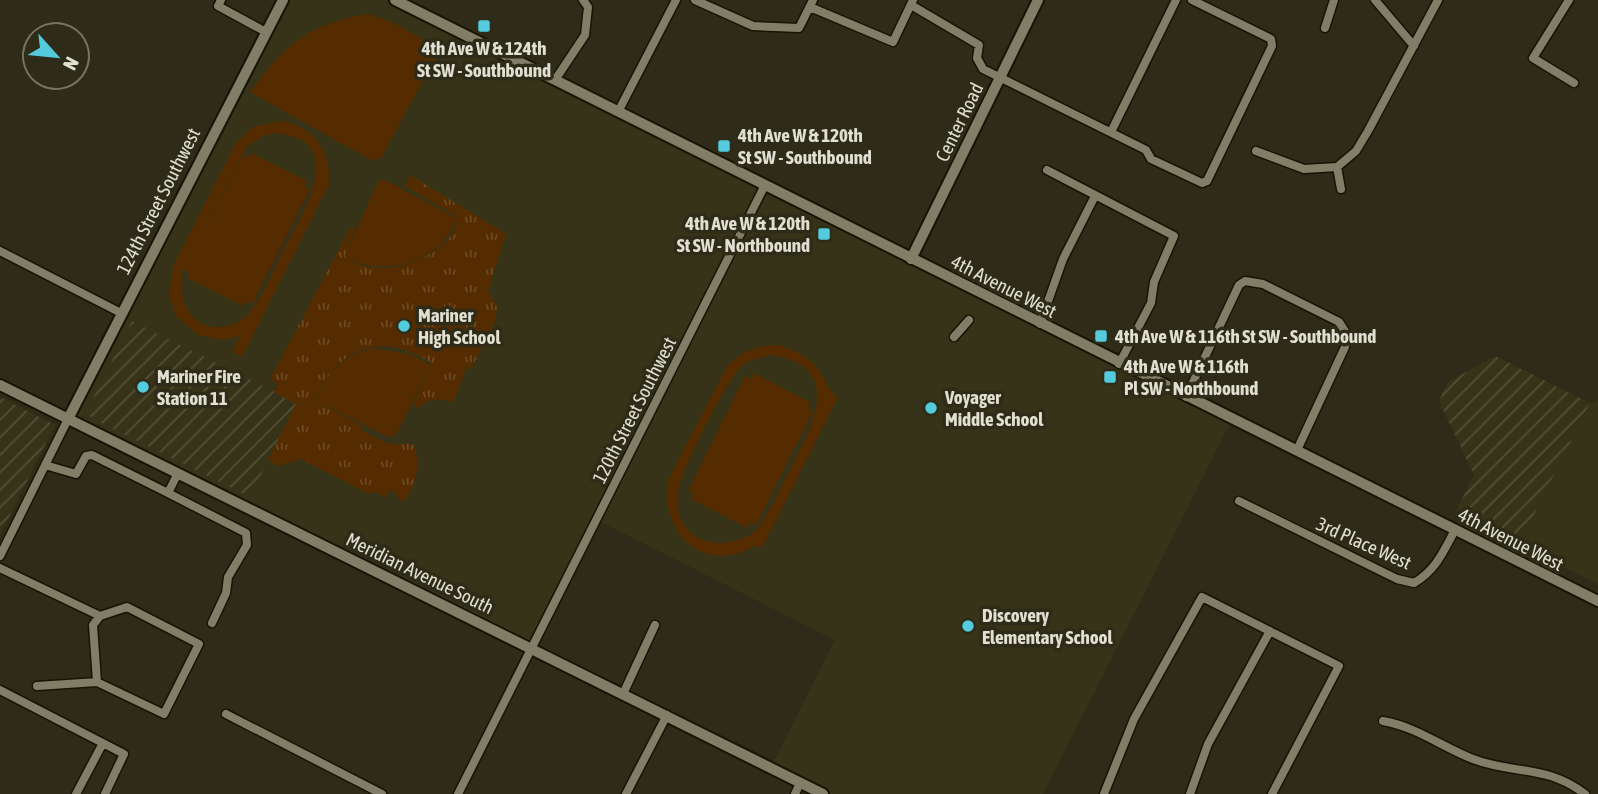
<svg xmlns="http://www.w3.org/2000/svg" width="1598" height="794" font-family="'Asap Condensed',sans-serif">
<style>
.built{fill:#363318}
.industrial{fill:url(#industrial-furrows)}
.park{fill:url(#park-tufts)}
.garden{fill:#552c00;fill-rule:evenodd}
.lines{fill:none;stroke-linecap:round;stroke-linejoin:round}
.street-casing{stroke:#161403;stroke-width:11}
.secondary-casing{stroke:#161403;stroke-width:14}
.street{stroke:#807e67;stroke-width:8}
.secondary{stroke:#807e67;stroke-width:10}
.poi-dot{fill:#54cadd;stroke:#2e2c18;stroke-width:2.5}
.labels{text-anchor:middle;stroke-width:7;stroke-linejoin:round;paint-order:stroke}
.poi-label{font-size:19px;font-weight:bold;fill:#e0dfd2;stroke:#2e2c18;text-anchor:start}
.street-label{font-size:19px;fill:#e0dfd2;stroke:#2e2c18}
</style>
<defs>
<pattern id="industrial-furrows" width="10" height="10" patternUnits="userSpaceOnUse" patternTransform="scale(1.75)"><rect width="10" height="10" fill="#363318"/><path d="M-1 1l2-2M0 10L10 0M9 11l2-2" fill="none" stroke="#535039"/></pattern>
<pattern id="park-tufts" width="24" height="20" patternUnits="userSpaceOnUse" patternTransform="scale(1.75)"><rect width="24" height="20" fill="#552c00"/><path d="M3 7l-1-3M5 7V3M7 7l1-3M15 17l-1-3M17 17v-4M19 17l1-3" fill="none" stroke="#6d4a24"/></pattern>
</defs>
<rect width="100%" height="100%" fill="#2e2c18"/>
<path class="built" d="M283 0H395L1232 420 1043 794H823L771 768 835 640 597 520 531 647 68 419Z
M1598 400V584L1519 545 1590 403Z"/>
<path class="industrial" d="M132 321 297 403 250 497 91 418 87 410Z
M1495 356 1590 403 1519 545 1455 513 1474 475 1439 401 1448 382Z
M0 397 55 425 0 535Z"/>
<path class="park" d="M410 175 506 234 488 290 497 307 496 319 471 369 467 367 453 402C438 398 430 398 418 408L413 405 432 363C379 331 340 346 314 400L362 426 360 430 389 444H413C423 464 415 486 403 503L391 489 384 498 375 491 369 494 301 459 279 466 268 460 296 404 274 392 278 384 270 379 351 227 355 228 345 256C374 284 454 259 458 217L405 186Z"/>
<path class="garden" d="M368 14 392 22 440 49 381 158 371 160 250 92C284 45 310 23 368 14Z
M281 121C314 126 331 151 329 184L242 357 232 352 240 336 222 340 198 335 176 316 169 294 174 264 236 143 253 127ZM275 133C352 140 301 216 283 251 272 273 262 298 246 317 207 345 172 312 183 269L190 272 187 278 243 306 246 301 252 304 310 189 304 186 307 181 251 153 249 157 243 155 189 259 246 147 263 136Z
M385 180 458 219C452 228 447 239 439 246 417 267 370 274 345 256L378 181Z
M777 345C796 350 812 357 822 375 828 386 828 391 838 397L762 548 756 545C704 577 658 533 669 478L727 366C743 351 755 346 777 345ZM772 355C846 367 812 427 790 469 780 490 770 512 756 531 721 557 669 539 678 490 681 471 728 377 742 366 751 359 761 357 772 355Z
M373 348 409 354 431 365 396 435 388 437 315 400C328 372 343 355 373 348Z
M754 373 810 402 808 408 813 411 756 525 750 522 747 528 691 499 694 494 688 491 745 376 751 379Z"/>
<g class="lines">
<g class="street-casing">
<path id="street" d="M221 0 218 6 266 32
M695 0 753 26 799 28 813 0
M1375 0 1414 46
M1569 0 1533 58 1574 83
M911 5 979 45 977 58 983 69 1146 150 1151 159 1202 183 1207 181 1272 46 1271 39 1192 0
M810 7 893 42 913 0
M1325 28 1334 0
M555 80 585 35 588 7 583 0
M618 112 676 0
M1111 132 1176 0
M1256 151 1304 169 1337 167
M1337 167 1356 151 1368 131 1438 0
M1337 167 1341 189
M1047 170 1174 236 1154 282 1151 303 1119 364
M0 251 121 313
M1040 324 1063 259 1095 196
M954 337 969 320
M1186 397 1239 285 1245 281 1263 284 1339 322 1346 333 1345 347 1297 450
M45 465 76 474 86 456 92 455 168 493 178 473
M168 493 246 533 247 545 228 577 226 593 212 623
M1239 501 1397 579 1414 583C1436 570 1443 552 1455 530
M0 556 68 419
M0 568 100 616 127 607 199 644 164 714 97 682 93 625 100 616
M37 686 97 682
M0 690 124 754 105 794
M623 694 655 625
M226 714 382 794
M1383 721C1417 727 1442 747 1473 759 1515 775 1545 764 1585 794
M76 794 103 743
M458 794 765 185
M626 794 667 715
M795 794 800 783
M1104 794 1134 719 1202 597 1339 666 1272 794
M1190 794 1208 744 1270 631"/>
</g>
<g class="secondary-casing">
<path id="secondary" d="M395 0 1598 601
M911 259 1038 0
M0 385 823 794
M68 419 283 0"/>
</g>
<use href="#street" class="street"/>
<use href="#secondary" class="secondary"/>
</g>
<g class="poi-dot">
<rect x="477" y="19" width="14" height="14" rx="3.5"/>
<rect x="717" y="139" width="14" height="14" rx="3.5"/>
<rect x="817" y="227" width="14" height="14" rx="3.5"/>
<circle cx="404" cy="326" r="7"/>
<rect x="1094" y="329" width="14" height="14" rx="3.5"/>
<rect x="1103" y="370" width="14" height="14" rx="3.5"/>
<circle cx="143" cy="387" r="7"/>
<circle cx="931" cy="408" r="7"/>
<circle cx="968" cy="626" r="7"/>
</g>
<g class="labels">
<g class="poi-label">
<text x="484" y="55" text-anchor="middle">4th Ave W &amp; 124th<tspan x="484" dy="22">St SW - Southbound</tspan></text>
<text x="738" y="142">4th Ave W &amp; 120th<tspan x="738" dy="22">St SW - Southbound</tspan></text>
<text x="810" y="230" text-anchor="end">4th Ave W &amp; 120th<tspan x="810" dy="22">St SW - Northbound</tspan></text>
<text x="418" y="322">Mariner<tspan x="418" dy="22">High School</tspan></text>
<text x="1115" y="343">4th Ave W &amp; 116th St SW - Southbound</text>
<text x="1124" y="373">4th Ave W &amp; 116th<tspan x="1124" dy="22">Pl SW - Northbound</tspan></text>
<text x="157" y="383">Mariner Fire<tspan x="157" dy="22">Station 11</tspan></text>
<text x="945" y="404">Voyager<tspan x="945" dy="22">Middle School</tspan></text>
<text x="982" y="622">Discovery<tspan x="982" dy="22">Elementary School</tspan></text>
</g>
<g class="street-label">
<text transform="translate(959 122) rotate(-64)" y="7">Center Road</text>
<text transform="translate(158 201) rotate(-63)" y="7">124th Street Southwest</text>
<text transform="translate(1004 286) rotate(27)" y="7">4th Avenue West</text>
<text transform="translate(634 410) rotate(-63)" y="7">120th Street Southwest</text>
<text transform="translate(1511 539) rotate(27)" y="7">4th Avenue West</text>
<text transform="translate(1364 543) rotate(24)" y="7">3rd Place West</text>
<text transform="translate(420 573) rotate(26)" y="7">Meridian Avenue South</text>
</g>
</g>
<g transform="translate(56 56) rotate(117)"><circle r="33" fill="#2e2c18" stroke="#757462" stroke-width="2"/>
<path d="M0-5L12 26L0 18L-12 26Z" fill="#54cadd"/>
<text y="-10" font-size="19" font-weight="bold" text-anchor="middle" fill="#e0dfd2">N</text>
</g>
</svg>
